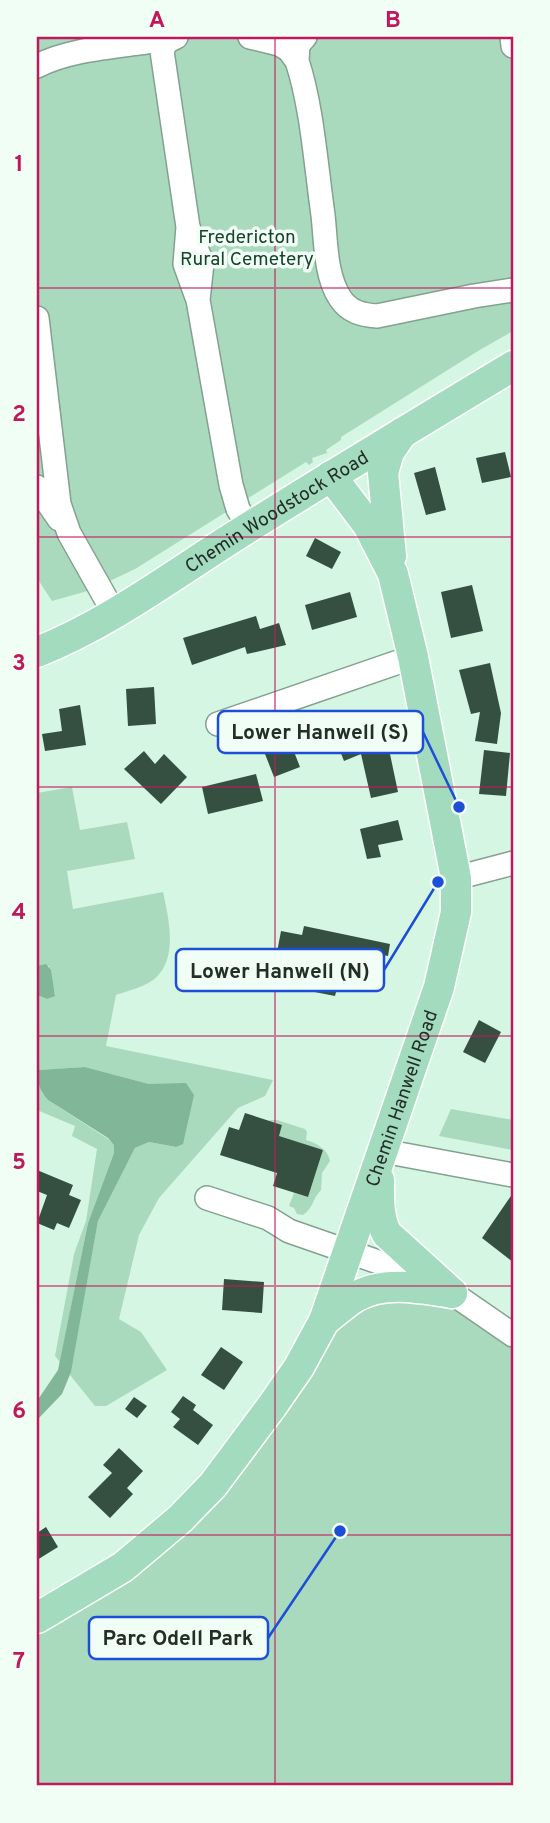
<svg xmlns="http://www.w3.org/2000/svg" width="550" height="1823" font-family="Overpass,sans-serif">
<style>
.green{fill:#aadabe}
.water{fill:#81b699}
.building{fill:#355041}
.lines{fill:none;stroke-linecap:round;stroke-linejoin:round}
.minor-casing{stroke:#83a190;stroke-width:26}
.major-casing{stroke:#fff;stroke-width:33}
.minor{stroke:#fff;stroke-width:23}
.major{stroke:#a3dbbe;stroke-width:30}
.grid{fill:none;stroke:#c2185b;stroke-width:2;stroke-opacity:0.55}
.labels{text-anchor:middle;stroke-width:7;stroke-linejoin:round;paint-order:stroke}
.park-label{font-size:19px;fill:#17422d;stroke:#f1fef6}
.street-label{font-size:19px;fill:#222e27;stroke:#f1fef6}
.leader{fill:none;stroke:#1d4ed8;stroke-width:2.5}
.callout-dot{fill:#1d4ed8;stroke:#f1fef6;stroke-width:2.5}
.callout{fill:#f1fef6;stroke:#1d4ed8;stroke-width:2.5}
.callout-label{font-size:21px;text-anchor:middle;font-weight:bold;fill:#222e27}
.neatline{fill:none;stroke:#c2185b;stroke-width:2.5}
.grid-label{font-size:23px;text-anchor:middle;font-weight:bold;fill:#c2185b}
</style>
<rect width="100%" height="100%" fill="#d5f6e3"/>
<path class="green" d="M37 37H513V331L478 351 341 437V440L326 450 327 453 312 458 313 462 309 465 306 462 135 569 91 590 52 601 37 578Z
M72 787 80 830 127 822 135 859 67 871 73 909 163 892C168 915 177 952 160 973 151 986 130 990 116 995L106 1046 273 1080 265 1096 238 1108 159 1198 139 1235 119 1319 141 1332 167 1370 106 1406H95L70 1375 98 1221 135 1148 149 1142 176 1147 182 1144 149 1084 85 1067 38 1070 42 1093 48 1100 108 1139 114 1144V1153L88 1223 60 1362 55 1356 74 1254 86 1221 97 1149 72 1136 75 1126 37 1110V995L47 999 55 995 49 966H37V793Z
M451 1109 513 1120V1150L439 1136Z
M268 1120H277L305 1129 307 1132 306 1140C316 1143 328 1149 330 1161L322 1173 321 1190C313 1198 312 1210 303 1215L297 1214 294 1208 289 1206 294 1193 308 1197 323 1150 277 1140 282 1125Z
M412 1287 513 1335V1786H37V1618L153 1544 324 1321Z"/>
<path class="water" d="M46 964 51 970 55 996 47 999 37 995V966Z
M85 1067 149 1084 186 1083 194 1095 183 1144 176 1147 149 1142 135 1148 98 1221 71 1372 62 1394 37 1420V1401L58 1370 88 1223 114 1153V1145L108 1138 48 1100C39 1090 38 1084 38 1070Z"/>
<path class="building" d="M505 452 511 477 482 483 476 458Z
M435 467 446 510 426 515 414 473Z
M315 538 341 552 332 569 306 556Z
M472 585 483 631 451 638 441 592Z
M350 592 357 617 312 630 305 605Z
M256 616 260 629 279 623 286 645 247 654 245 647 192 665 183 638Z
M490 663 501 713 497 744 475 741 480 712 471 714 459 670Z
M154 687 156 724 128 726 126 689Z
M80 705 86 745 45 751 42 734 62 731 59 709Z
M373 712 390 754 398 792 371 798 361 754 344 761 331 728Z
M291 744 300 767 274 777 265 754Z
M484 750 510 753 506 796 479 794Z
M144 751 155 764 164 754 187 777 161 804 124 769Z
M256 774 263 801 208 814 202 787Z
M398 820 403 840 378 845 381 857 367 859 360 829Z
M304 926 390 944 388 956 360 951 352 987 338 984 335 996 274 984 277 968H274L281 931 302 935Z
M479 1020 501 1032 485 1063 463 1052Z
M245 1113 282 1125 279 1136 323 1150 308 1197 273 1186 277 1173 220 1155 229 1127 239 1130Z
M37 1170 73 1185 69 1195 81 1200 69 1228 57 1223 54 1230 37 1223 47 1195 37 1191Z
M513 1193V1262L482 1238Z
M224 1279 264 1282 262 1313 222 1310Z
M221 1347 243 1362 224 1390 201 1375Z
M183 1396 196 1405 193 1410 213 1425 198 1445 173 1427 180 1419 171 1412Z
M134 1397 147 1406 137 1418 125 1409Z
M119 1448 143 1471 127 1488 133 1494 110 1518 88 1497 112 1473 103 1465Z
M46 1527 58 1547 37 1560V1533Z"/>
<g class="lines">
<g class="minor-casing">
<path id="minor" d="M176 37 166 42 162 51 188 227 185 264 198 300 202 263 188 227
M250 37 279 44
M302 37 294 41 279 44 289 50 297 61 298 45 305 37
M512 37 513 46
M297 61C312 106 316 166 323 215 326 241 325 275 340 298 349 312 362 315 377 316L474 296 513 290
M37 66C69 50 110 47 146 42
M198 300 231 485 238 509 249 527
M37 318 59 504 69 533 114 613
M37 487 59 519
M218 724 413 657
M456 878 513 863
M383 1151 513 1175
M207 1198 268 1218 289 1231 413 1274 452 1293 513 1335"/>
</g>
<g class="major-casing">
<g id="major">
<path d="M391 556 383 473 389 452 402 433"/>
<path id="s1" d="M37 652C108 624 170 577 235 536 327 478 420 422 513 366"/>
<path d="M379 1180C379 1199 378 1217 387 1234L452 1293"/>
<path d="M324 1321C334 1313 344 1304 355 1297 385 1280 420 1288 452 1293"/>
<path id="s2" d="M37 1618 123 1567 180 1519 213 1485 272 1406 299 1367 324 1321 439 987 456 912V878L413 657 393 574 368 525 331 476"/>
</g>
</g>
<use href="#minor" class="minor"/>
<use href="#major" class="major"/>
</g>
<path class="grid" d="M275 37V1786M37 288H513M37 537H513M37 787H513M37 1036H513M37 1286H513M37 1535H513"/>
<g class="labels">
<g class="park-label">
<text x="247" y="243">Fredericton<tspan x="247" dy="22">Rural Cemetery</tspan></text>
</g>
<g class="street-label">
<text dy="7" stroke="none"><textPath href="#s1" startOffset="278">Chemin Woodstock Road</textPath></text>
<text dy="7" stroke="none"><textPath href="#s2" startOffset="656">Chemin Hanwell Road</textPath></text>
</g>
</g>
<path class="leader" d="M459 807L423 732M438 882L384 970M340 1531L268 1638"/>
<g class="callout-dot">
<circle cx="459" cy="807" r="7"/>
<circle cx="438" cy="882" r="7"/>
<circle cx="340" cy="1531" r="7"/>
</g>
<g class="callout">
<rect x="218" y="711" width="205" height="42" rx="7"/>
<rect x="176" y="949" width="208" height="42" rx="7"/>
<rect x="89" y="1617" width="179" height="42" rx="7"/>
</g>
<g class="callout-label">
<text x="320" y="739">Lower Hanwell (S)</text>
<text x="280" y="978">Lower Hanwell (N)</text>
<text x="178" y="1645">Parc Odell Park</text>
</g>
<rect width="550" height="1823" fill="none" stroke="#f1fef6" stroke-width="77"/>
<rect x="38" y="38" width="474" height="1746" class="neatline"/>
<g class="grid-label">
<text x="157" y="27">A</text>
<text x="393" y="27">B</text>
<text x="19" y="171">1</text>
<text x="19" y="421">2</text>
<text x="19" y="670">3</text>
<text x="19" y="919">4</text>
<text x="19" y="1169">5</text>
<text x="19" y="1418">6</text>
<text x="19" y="1668">7</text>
</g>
</svg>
